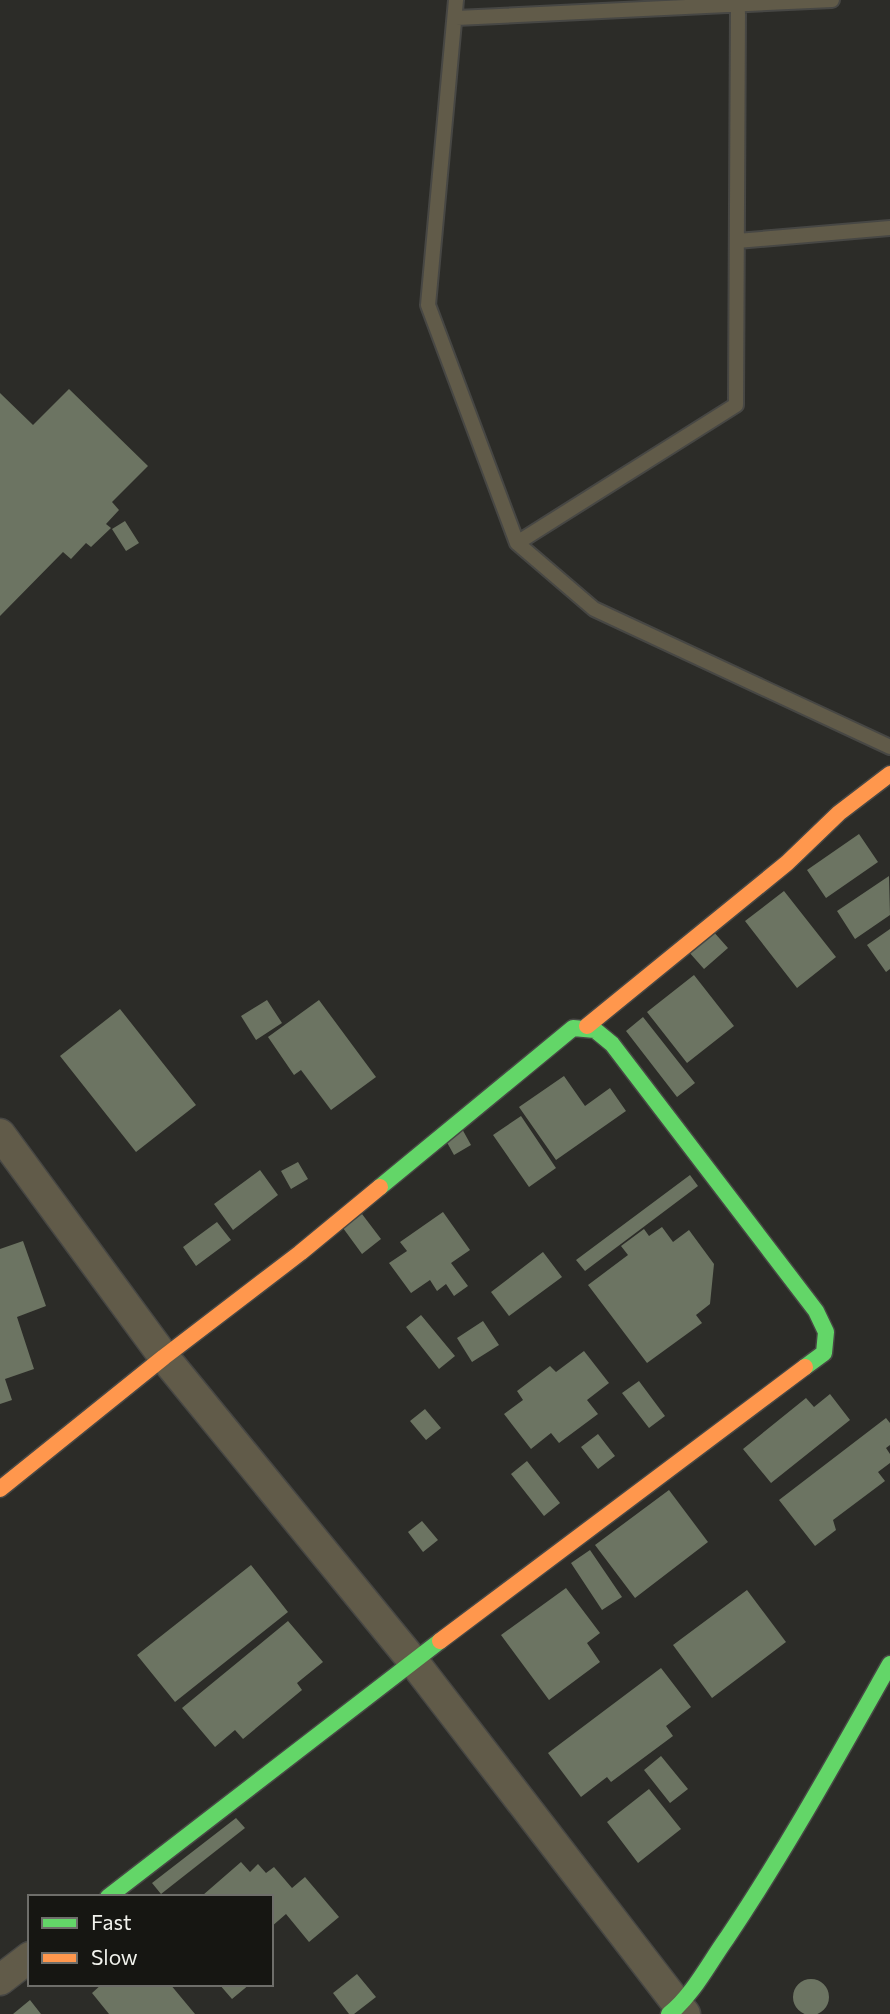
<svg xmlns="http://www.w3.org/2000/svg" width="890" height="2014" font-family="Commissioner,sans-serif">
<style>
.building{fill:#6c7462}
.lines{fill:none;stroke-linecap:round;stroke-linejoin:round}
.lane-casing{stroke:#474744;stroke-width:18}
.street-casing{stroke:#474744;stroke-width:33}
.fast-casing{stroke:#474744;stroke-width:19}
.slow-casing{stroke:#474744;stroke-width:19}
.lane{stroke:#615b49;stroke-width:14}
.street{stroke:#615b49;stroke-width:30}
.fast{stroke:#63d668;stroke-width:16}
.slow{stroke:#ff974d;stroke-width:16}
</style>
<rect width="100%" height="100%" fill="#2c2c28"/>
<path class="building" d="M69 389 148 466 112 502 119 510 106 524 111 528 91 547 86 543 71 559 63 552 0 616V393L33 425Z
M125 521 139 543 126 551 112 529Z
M859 834 878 862 826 898 807 870Z
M889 876 890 915 855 939 837 911Z
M784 891 836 957 797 988 745 921Z
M890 929V969L886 972 867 945Z
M712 930 728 948 704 969 688 951Z
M694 975 734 1026 687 1063 647 1012Z
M267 1000 282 1023 256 1040 241 1016Z
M319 1000 376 1077 331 1110 301 1070 294 1075 268 1037Z
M120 1009 196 1105 136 1152 60 1056Z
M643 1017 695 1083 677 1097 626 1031Z
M564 1076 585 1106 610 1088 626 1111 556 1160 519 1107Z
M521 1116 556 1168 529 1187 493 1135Z
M461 1127 471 1145 454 1155 444 1137Z
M298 1162 308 1179 291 1189 281 1171Z
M260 1170 278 1195 233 1230 214 1204Z
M690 1175 698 1186 585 1271 576 1260Z
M443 1212 470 1250 451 1263 468 1286 454 1296 446 1284 437 1291 430 1280 411 1293 389 1263 407 1251 400 1242Z
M362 1214 381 1239 362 1254 343 1228Z
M217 1222 231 1240 196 1266 183 1247Z
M662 1227 673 1242 689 1230 714 1264 710 1304 696 1315 702 1323 647 1363 588 1285 628 1255 621 1246 644 1229 649 1236Z
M23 1241 46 1306 17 1317 34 1369 5 1379 12 1400 0 1404V1249Z
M543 1252 562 1277 509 1316 491 1292Z
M421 1315 455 1356 439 1369 406 1327Z
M483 1321 499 1345 472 1362 457 1338Z
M584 1351 609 1383 587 1400 598 1414 559 1443 551 1433 531 1449 504 1414 523 1400 517 1391 550 1366 556 1372Z
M639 1381 665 1416 649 1428 622 1393Z
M830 1394 850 1420 771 1483 743 1449 806 1398 814 1407Z
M425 1409 441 1428 426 1440 410 1421Z
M886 1418 890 1423V1445L886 1448 890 1454V1463L878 1472 885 1481 833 1520 836 1530 815 1546 779 1500Z
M598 1434 615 1456 598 1469 581 1447Z
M527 1461 560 1503 544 1516 511 1474Z
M669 1490 708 1542 635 1598 595 1545Z
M422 1521 438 1540 423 1552 408 1532Z
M590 1550 622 1597 602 1610 571 1563Z
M251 1565 288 1612 175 1702 137 1655Z
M566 1588 600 1633 587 1643 600 1662 549 1700 501 1635Z
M747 1590 786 1642 712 1698 673 1645Z
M288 1621 323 1662 297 1683 302 1690 243 1739 235 1730 215 1747 182 1708Z
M661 1668 691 1707 666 1726 673 1736 611 1782 607 1777 581 1797 548 1753Z
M661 1756 688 1789 670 1803 644 1770Z
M649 1789 681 1829 638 1863 607 1822Z
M236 1818 245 1828 161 1894 152 1883Z
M241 1862 250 1872 258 1864 266 1873 274 1867 292 1888 305 1877 339 1917 309 1942 286 1914 271 1927V1897H205L203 1895Z
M357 1974 376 1997 354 2014H349L333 1993Z
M793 1997a18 18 0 1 1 36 0a18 18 0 1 1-36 0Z
M102 1984H170L195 2014H109L92 1993Z
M219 1984H250L232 1999Z
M30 2000 41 2014H13Z"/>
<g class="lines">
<g class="lane-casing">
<path id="lane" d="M456 0 428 305 517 543 594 609 890 747
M456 18 832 0
M737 241 890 228
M517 543 736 405 738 6"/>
</g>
<g class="street-casing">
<path id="street" d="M0 1134 164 1357 413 1661 685 2014
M0 1980 30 1957"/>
</g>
<g class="fast-casing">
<path id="fast" d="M380 1187 573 1028 595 1030 612 1044 816 1311 826 1332 824 1353 805 1367
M108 1897 440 1641
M669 2014C693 1995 709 1963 727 1938 786 1850 838 1756 890 1664"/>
</g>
<g class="slow-casing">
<path id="slow" d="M587 1026 787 863 839 813 890 774
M0 1489 164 1357 300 1253 380 1187
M440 1641 805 1367"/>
</g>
<use href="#lane" class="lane"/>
<use href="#street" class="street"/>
<use href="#fast" class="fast"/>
<use href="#slow" class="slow"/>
</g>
<rect x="28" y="1895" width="245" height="91" fill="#161612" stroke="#6e6e6a" stroke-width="2"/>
<rect x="42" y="1918" width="35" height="10" fill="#63d668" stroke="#6e6e6a" stroke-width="2"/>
<text x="91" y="1930" font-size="21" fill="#f2f3ed">Fast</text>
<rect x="42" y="1953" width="35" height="10" fill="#ff974d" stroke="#6e6e6a" stroke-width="2"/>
<text x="91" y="1965" font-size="21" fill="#f2f3ed">Slow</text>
</svg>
